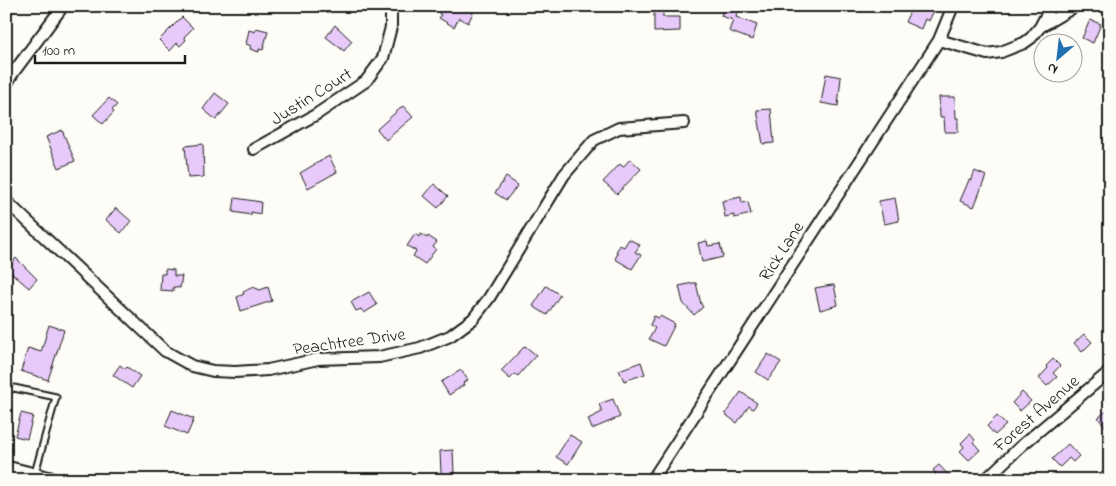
<svg xmlns="http://www.w3.org/2000/svg" width="1116" height="486" font-family="'Indie Flower',sans-serif">
<style>
.building{fill:#e7caf9;stroke:#1c1c1c}
.lines{fill:none;stroke-linecap:round;stroke-linejoin:round}
.service-casing{stroke:#1c1c1c;stroke-width:9}
.minor-casing{stroke:#1c1c1c;stroke-width:14}
.primary-casing{stroke:#1c1c1c;stroke-width:19}
.service{stroke:#fdfcf7;stroke-width:5}
.minor{stroke:#fdfcf7;stroke-width:10}
.primary{stroke:#fdfcf7;stroke-width:15}
.labels{text-anchor:middle;stroke-width:4;stroke-linejoin:round;paint-order:stroke}
.street-label{font-size:18px;fill:#1c1c1c;stroke:#fdfcf7}
</style>
<rect width="100%" height="100%" fill="#fdfcf7"/>
<filter id="ink" filterUnits="userSpaceOnUse"><feTurbulence type="fractalNoise" baseFrequency=".02" numOctaves="2"/><feDisplacementMap in="SourceGraphic" scale="10" xChannelSelector="R" yChannelSelector="G"/><feConvolveMatrix kernelMatrix="1 2 1 2 8 2 1 2 1" color-interpolation-filters="sRGB"/></filter>
<g filter="url(#ink)">
<path class="building" d="M443 6H461L473 13 468 23 459 18 454 27 439 18 441 15 439 14Z
M724 6H734L739 8 736 17 757 25 752 40 729 31 733 20 721 16Z
M924 6H936L929 21 925 19 921 29 905 22 912 7 922 11Z
M654 11H663V17H680V31L654 32Z
M182 17 193 28 184 37 186 40 180 46 177 43 170 51 159 40Z
M1090 20 1101 24 1093 43 1082 38Z
M335 25 352 41 344 51 326 37Z
M256 28 268 31 263 50 259 49V52L250 49 251 46 246 44 249 30 255 32Z
M826 74 841 77 838 106 821 103Z
M215 93 229 104 216 120 203 109Z
M939 97H955L956 118H958V132H945L944 117H940Z
M109 98 117 105 112 110 114 112 103 124 93 115Z
M403 106 413 117 386 140 377 129Z
M771 109 774 143 763 144 757 110Z
M62 130 75 161 59 168 46 137Z
M203 144 204 177 188 178 185 146Z
M329 156 337 172 308 188 300 173Z
M630 159 641 169 617 194 603 182 620 164 623 167Z
M975 171 986 176 974 207 960 201 969 180 971 181Z
M506 177 518 185 506 200 495 193Z
M434 184 448 196 438 208 424 196Z
M741 197 742 203 748 202 751 214 734 218V215L725 217 722 201Z
M235 198 261 202 260 214 251 212V215L233 212Z
M895 198 899 221 884 224 879 201Z
M116 208 131 221 121 233 106 220Z
M415 234 419 237 421 234 427 238 428 236 437 242 433 247 436 249 425 264 413 256 416 251 407 246Z
M629 239 640 245 635 252 641 255 632 269 615 259 618 253 616 252 620 245 624 247Z
M707 241 708 246 720 244 723 257 702 262 698 243Z
M16 258 37 279 29 288 7 269Z
M165 269 174 270V276H182L180 288 173 287V291L160 290 161 274H165Z
M693 283H696L701 304 703 307 694 315 683 303 679 286Z
M832 285H834L838 305 820 310 815 288Z
M546 286 560 295 547 315 533 306Z
M253 287 260 290 268 287 272 301 241 311 237 297 244 294 243 292Z
M369 292 377 305 364 313 361 309 356 311 351 302Z
M654 316 659 318 660 316 675 324 664 346 649 339 655 328 650 325Z
M49 325 64 330 48 380 21 371 28 348 41 352Z
M1084 334 1092 342 1082 352 1074 343Z
M525 346 536 355 518 376 515 374 510 379 501 371Z
M768 354 781 362 768 380 756 372Z
M1053 359 1060 366 1053 373 1057 377 1047 386 1039 378 1048 368 1046 366Z
M641 362 645 374 624 381 619 370Z
M120 365 125 369 127 367 140 376 132 388 113 375Z
M461 370 468 380 463 383 464 385 449 395 441 382Z
M741 392 757 403 753 409 749 406 737 423 725 414Z
M1022 392 1031 401 1020 411 1012 403Z
M613 399 620 417 592 429 588 419 602 412 599 404Z
M1110 408V432L1098 418Z
M172 410 194 419 187 435 165 426Z
M21 413 33 416 27 439 15 436Z
M997 416 1006 425 995 435 987 426Z
M970 434 975 440 973 442 980 450 969 460 960 451 964 447 961 443Z
M570 435 582 442 568 464 556 457Z
M1068 444 1079 456 1073 462 1069 458 1060 467 1052 459Z
M453 450 454 473 441 474 440 451Z
M939 465 953 480H930L936 474 933 470Z"/>
<g class="lines">
<g class="service-casing">
<path id="service" d="M6 391 14 388 56 397 35 473"/>
</g>
<g class="minor-casing">
<path id="minor" d="M1040 27 1076 6
M939 40 987 54 1001 52 1024 43 1031 38 1040 27 1051 6
M6 85 13 73 63 6
M254 149 317 114 366 81 383 58 391 27V6
M6 201 165 351 192 366 213 371 235 372 268 370 318 359 379 357 420 348 450 336 473 319 489 298 564 175 594 140 619 128 684 123
M652 480 939 40 953 6
M985 480 1021 446 1110 371"/>
</g>
<g class="primary-casing">
<path id="primary" d="M6 469 50 480"/>
</g>
<use href="#service" class="service"/>
<use href="#minor" class="minor"/>
<use href="#primary" class="primary"/>
</g>
</g>
<g class="labels">
<g class="street-label">
<text transform="translate(311 96) rotate(-32)" y="6">Justin Court</text>
<text transform="translate(781 251) rotate(-57)" y="6">Rick Lane</text>
<text transform="translate(349 341) rotate(-8)" y="6">Peachtree Drive</text>
<text transform="translate(1036 413) rotate(-41)" y="6">Forest Avenue</text>
</g>
</g>
<rect width="1116" height="486" fill="none" stroke="#fdfcf7" stroke-width="25"/>
<rect x="12" y="12" width="1091" height="461" fill="none" stroke="#1c1c1c" stroke-width="2" filter="url(#ink)"/>
<g transform="translate(1058 58) rotate(208)"><circle r="24" fill="#fdfcf7" stroke="#a3a29f"/>
<path d="M0-4L9 19L0 12L-9 19Z" fill="#1f6fb2"/>
<text y="-8" font-size="14" font-weight="bold" text-anchor="middle" fill="#1c1c1c">N</text>
</g>
<path d="M35 55v8h150v-8" fill="none" stroke="#1c1c1c" stroke-width="2.5"/>
<text x="42" y="55" font-size="15" fill="#1c1c1c" stroke="#fdfcf7" stroke-width="4" paint-order="stroke">100 m</text>
</svg>
